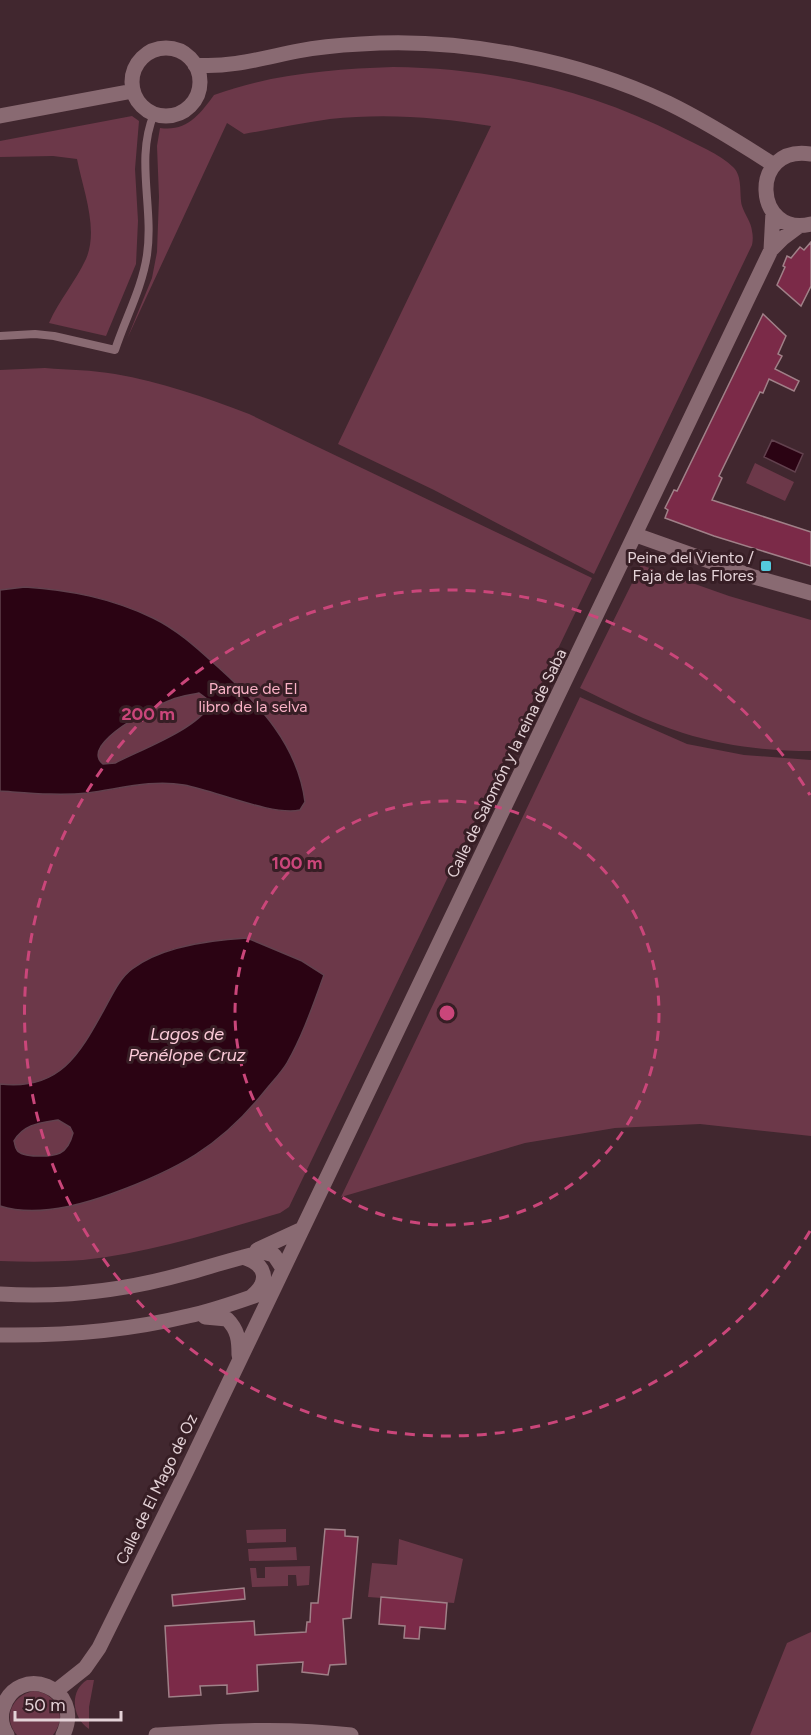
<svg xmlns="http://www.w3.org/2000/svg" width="811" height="1735" font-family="Figtree,sans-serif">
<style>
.green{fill:#6c3849}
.water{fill:#2b0313;stroke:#62414e;stroke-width:1.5;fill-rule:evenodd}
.building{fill:#7b2a48;stroke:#a08088;stroke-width:1.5}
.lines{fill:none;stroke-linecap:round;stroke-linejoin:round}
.lane{stroke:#896a72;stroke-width:8}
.street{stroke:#896a72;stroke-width:15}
.secondary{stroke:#896a72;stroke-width:15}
.ring{fill:none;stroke:#ca467a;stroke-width:3;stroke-dasharray:10 8}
.poi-dot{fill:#54cade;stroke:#371e25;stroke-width:2}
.labels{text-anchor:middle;stroke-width:6;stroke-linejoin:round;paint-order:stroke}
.poi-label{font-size:16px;fill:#e4d2d7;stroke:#371e25;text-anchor:end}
.park-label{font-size:16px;fill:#f9b1c5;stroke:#371e25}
.street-label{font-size:16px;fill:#e4d2d7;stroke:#371e25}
.water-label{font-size:18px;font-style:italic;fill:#fccad8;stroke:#371e25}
.centre{fill:#ca467a;stroke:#371e25;stroke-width:3}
.ring-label{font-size:18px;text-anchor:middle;font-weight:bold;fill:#ca467a;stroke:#371e25;stroke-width:6;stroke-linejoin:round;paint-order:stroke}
</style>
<rect width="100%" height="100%" fill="#41272f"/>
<path class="green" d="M393 67C493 68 589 90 678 135 695 144 720 154 733 167 743 176 739 194 742 206 745 215 751 222 752 231 753 236 753 240 752 245L594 574 434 490 338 444 491 126C438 117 384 113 330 119 301 123 272 129 244 134L227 123 127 339 152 278 157 252 159 197 157 146 160 128C187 132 200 114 214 95 271 74 333 69 393 67Z
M132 116 139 121 135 169 138 221 136 264 106 336 49 323C59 300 76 281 86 259 99 229 83 190 77 159L53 156 0 157V141Z
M45 368C69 370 92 370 115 374 161 382 205 397 249 414L592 578 289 1207 280 1213C215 1232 150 1253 83 1260 55 1262 28 1262 0 1261V370Z
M755 463 794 482 785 501 746 483Z
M641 565 729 596 811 620V751C768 751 724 746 683 733 648 722 613 704 580 688Z
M580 697 687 744 744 755 811 760V1136L700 1124 615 1128 525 1143 341 1197Z
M286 1529V1542L247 1543 246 1530Z
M399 1539 463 1559 454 1603 368 1597 372 1563 397 1565Z
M296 1547 297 1560 249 1561 248 1549Z
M310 1566 309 1585 297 1586 296 1575H288V1586L252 1587 250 1568H256L257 1578H265V1567Z
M811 1632V1735H750L787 1643Z
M87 1680H94L89 1707V1729C72 1718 69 1691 87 1680Z
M34 1691C57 1693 68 1717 53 1735H17C2 1718 12 1695 34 1691Z"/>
<path class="water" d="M772 440 803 454 795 472 764 457Z
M25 587C70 590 111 598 153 618 178 630 198 649 218 667 259 704 298 745 305 802L300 810C272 816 216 791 184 785 152 779 119 789 88 793 58 796 29 793 0 791V590ZM199 693 207 699 210 705C195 730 142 749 115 763L103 764C78 744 157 705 171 700 180 696 190 695 199 693Z
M247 938 302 961 324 975C313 1005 303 1035 287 1063 281 1073 272 1082 264 1092 220 1147 177 1170 111 1194 78 1206 34 1217 0 1206V1084C61 1091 80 1053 106 1006 113 993 120 978 132 969 162 946 211 940 247 938ZM58 1120 70 1127 73 1133C71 1141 68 1149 60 1153 52 1157 22 1158 17 1150 15 1148 15 1143 14 1141 24 1124 40 1123 58 1120Z"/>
<path class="building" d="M811 242V286L801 306 777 285 785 267 783 266 787 256 791 258 800 247 804 250Z
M763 314 786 336 778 354 782 356 775 369 799 381 794 391 769 379 763 393 760 392 719 476 722 478 712 500 811 532V566L714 536 665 518 668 510 665 508 674 490 677 491Z
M325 1529 345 1530V1536L358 1537 351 1618 343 1619 346 1664 330 1665 328 1675 302 1672 303 1662 257 1665 258 1691 227 1694V1685L200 1686 201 1695 169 1697 165 1626 254 1621 255 1635 306 1632 307 1622H310L311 1603H318Z
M244 1588 245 1599 173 1606 172 1595Z
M381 1597 447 1603 445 1629 420 1627 419 1639 404 1638 405 1626 379 1624Z"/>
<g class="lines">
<path class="lane" d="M0 336 35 334 54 336 115 350C126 317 142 288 147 255 154 207 135 159 154 114"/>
<path class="street" d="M132 82a34 34 0 1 1 68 0a34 34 0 1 1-68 0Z
M195 65C230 68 263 58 298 51 318 47 341 45 361 44 460 37 578 60 668 103 705 121 740 143 774 165
M0 116 133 91"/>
<path class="secondary" d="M811 154C748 144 754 238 811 224
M771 250 773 212
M636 535 754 577 811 593
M257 1250 300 1230
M243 1257C266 1264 271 1281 251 1297
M0 1294C63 1298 127 1290 187 1273 212 1266 237 1258 263 1252L274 1255 282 1267
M205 1317 227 1319C238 1330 239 1340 239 1355
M0 1335C63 1336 126 1331 188 1316 216 1310 243 1300 271 1290
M56 1691 85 1668 99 1648 187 1470 771 250 783 238 799 226
M7 1735C2 1727 0 1717 3 1708 17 1662 86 1687 63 1735
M156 1735C222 1731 286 1727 351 1735"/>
</g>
<g class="ring">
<circle cx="447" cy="1013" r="212"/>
<path d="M810 1231A423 423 0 1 1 810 795"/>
</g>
<rect class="poi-dot" x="760" y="560" width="12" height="12" rx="3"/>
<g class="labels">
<g class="poi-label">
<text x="754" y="563">Peine del Viento /<tspan x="754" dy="18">Faja de las Flores</tspan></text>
</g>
<g class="park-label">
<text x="253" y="694">Parque de El<tspan x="253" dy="18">libro de la selva</tspan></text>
</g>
<g class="street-label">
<text transform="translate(506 763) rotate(-64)" y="6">Calle de Salomón y la reina de Saba</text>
<text transform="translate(156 1489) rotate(-64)" y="6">Calle de El Mago de Oz</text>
</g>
<g class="water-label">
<text x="187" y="1040">Lagos de<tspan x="187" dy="21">Penélope Cruz</tspan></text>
</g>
</g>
<circle cx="447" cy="1013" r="9" class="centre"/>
<g class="ring-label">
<text x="148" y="720">200 m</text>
<text x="297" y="869">100 m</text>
</g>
<path d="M15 1711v9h106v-9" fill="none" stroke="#e4d2d7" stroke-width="3"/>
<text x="24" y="1711" font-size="18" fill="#e4d2d7" stroke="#371e25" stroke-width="4.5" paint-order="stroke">50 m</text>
</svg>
